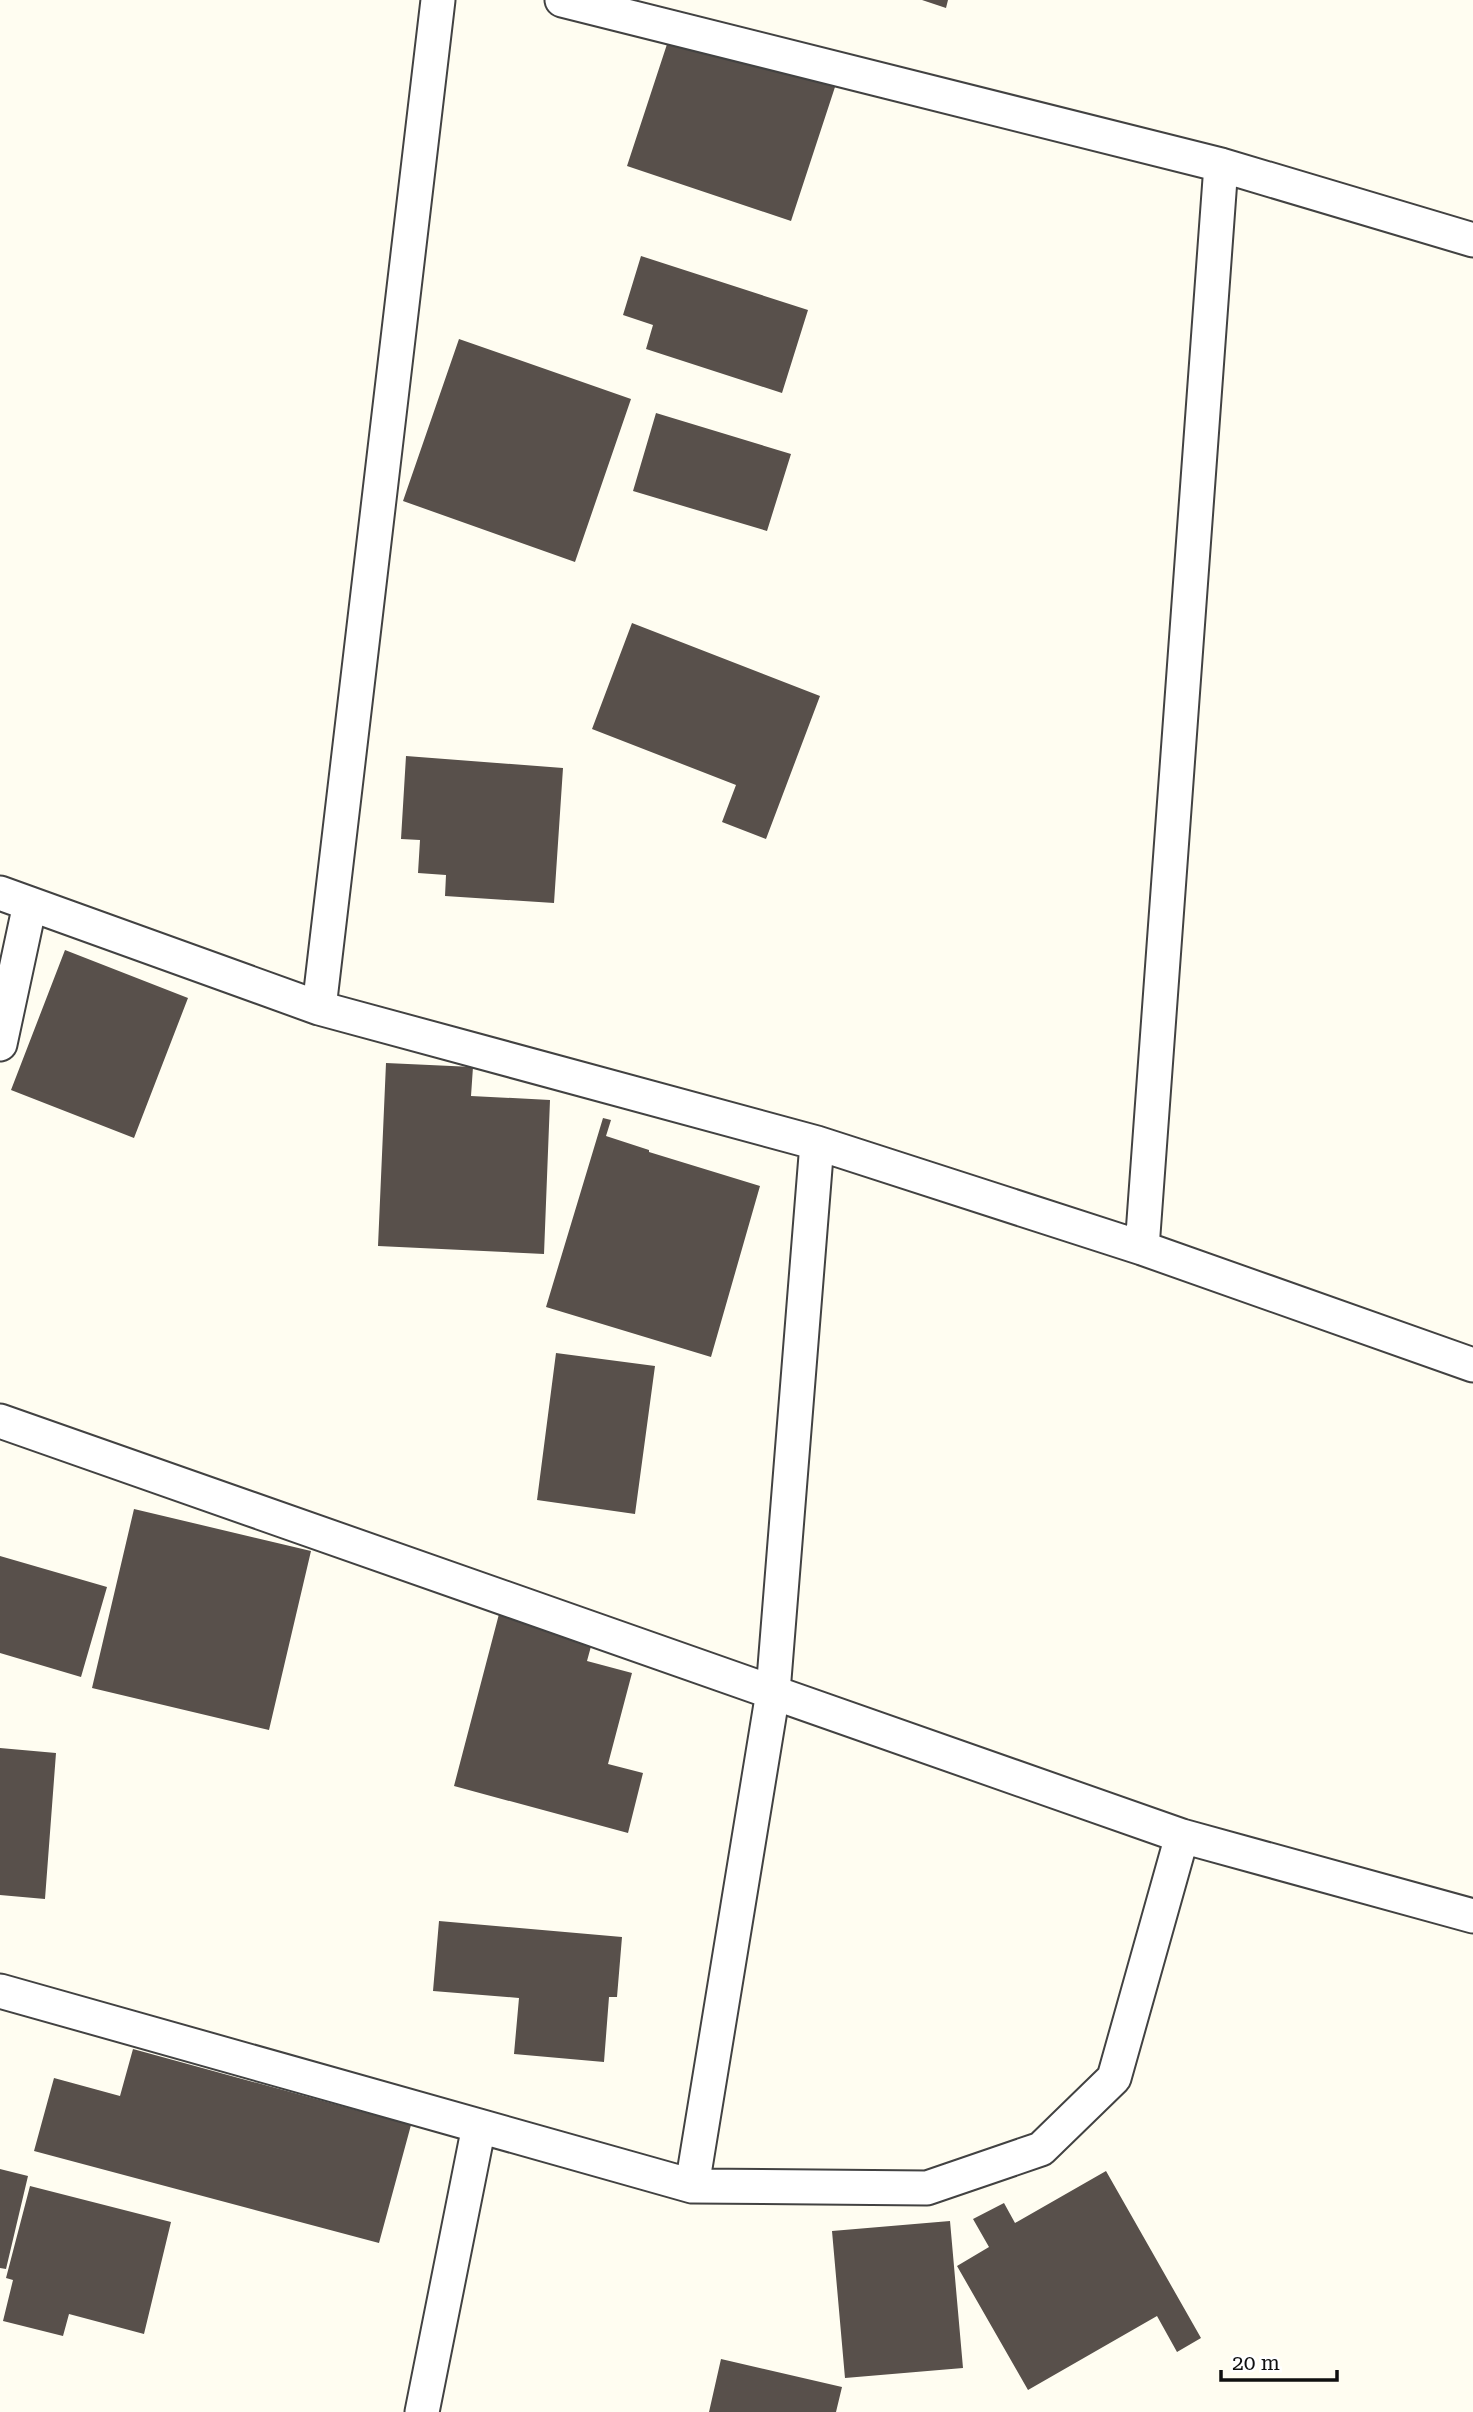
<svg xmlns="http://www.w3.org/2000/svg" width="1473" height="2412" font-family="'Roboto Serif',serif">
<style>
.building{fill:#58504b}
.lines{fill:none;stroke-linecap:round;stroke-linejoin:round}
.minor-casing{stroke:#424242;stroke-width:37}
.minor{stroke:#fff;stroke-width:33}
</style>
<rect width="100%" height="100%" fill="#fffdf1"/>
<path class="building" d="M922 0H948L946 8Z
M671 32 835 87 791 221 627 166Z
M641 256 808 310 782 393 646 349 653 325 623 315Z
M459 339 631 399 575 562 403 501Z
M656 413 791 454 767 531 633 491Z
M632 623 820 696 766 839 722 822 736 785 592 729Z
M406 756 563 768 554 903 445 896 446 875 418 873 420 840 401 839Z
M65 950 188 998 134 1138 11 1090Z
M386 1063 473 1067 471 1096 550 1100 544 1254 378 1246Z
M603 1118 611 1120 606 1136 649 1150V1152L760 1186 711 1357 546 1307Z
M556 1353 655 1366 635 1514 537 1500Z
M134 1509 311 1551 269 1730 92 1688Z
M0 1556 107 1587 81 1677 0 1653Z
M499 1614 593 1639 587 1661 632 1673 608 1764 643 1773 628 1833 454 1786Z
M0 1748 56 1753 45 1899 0 1895Z
M439 1921 622 1937 617 1997H609L604 2062 514 2054 519 1998 433 1991Z
M133 2049 411 2125 379 2243 34 2151 54 2078 120 2096Z
M0 2169 28 2176 6 2269 0 2268Z
M1106 2171 1201 2338 1177 2352 1157 2316 1028 2390 957 2266 989 2247 973 2219 1004 2203 1015 2223Z
M30 2186 171 2222 144 2334 69 2314 63 2336 3 2321 13 2280 6 2278Z
M950 2221 963 2368 845 2378 832 2231Z
M721 2359 842 2387 836 2412H709Z"/>
<g class="lines">
<g class="minor-casing">
<path id="minor" d="M562 0 1221 165 1473 240
M0 893 319 1008 817 1143 1142 1248 1473 1365
M319 1008 438 0
M0 1044 30 904
M1142 1248 1221 165
M0 1421 1182 1836 1473 1916
M0 1991 692 2186 927 2188 1041 2149 1114 2078 1182 1836
M692 2186 773 1692 817 1143
M422 2412 479 2126"/>
</g>
<use href="#minor" class="minor"/>
</g>
<path d="M1221 2370v10h116v-10" fill="none" stroke="#0f0f0f" stroke-width="3.5"/>
<text x="1232" y="2370" font-size="21" fill="#0f0f0f" stroke="#ffffff" stroke-width="5" paint-order="stroke">20 m</text>
</svg>
